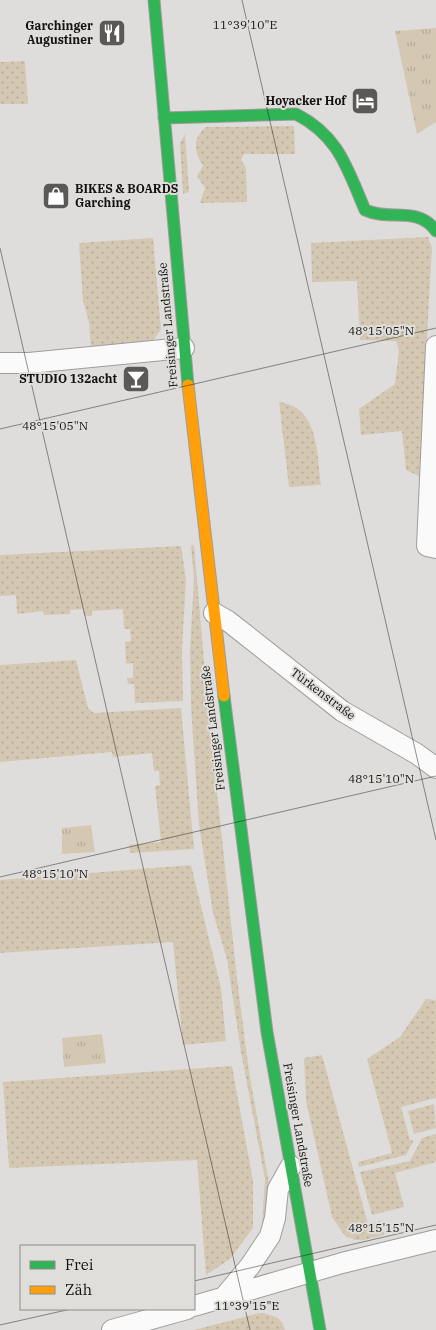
<svg xmlns="http://www.w3.org/2000/svg" width="436" height="1330" font-family="'IBM Plex Serif',serif">
<style>
.grass{fill:url(#grass-dots)}
.park{fill:url(#park-tufts)}
.lines{fill:none;stroke-linecap:round;stroke-linejoin:round}
.street-casing{stroke:#9e9d9c;stroke-width:22}
.fast-casing{stroke:#9e9d9c;stroke-width:13}
.slow-casing{stroke:#9e9d9c;stroke-width:13}
.street{stroke:#fafafa;stroke-width:20}
.fast{stroke:#30b455;stroke-width:11}
.slow{stroke:#ff9f0a;stroke-width:11}
.ticks{fill:none;stroke:#131211;stroke-width:1;stroke-opacity:0.45}
.labels{text-anchor:middle;stroke-width:4;stroke-linejoin:round;paint-order:stroke}
.poi-label{font-size:12px;font-weight:bold;fill:#131211;stroke:#dfdedb;text-anchor:end}
.street-label{font-size:12px;fill:#131211;stroke:#dfdedb}
.ticks-label{font-size:12px;text-anchor:middle;fill:#131211;stroke:#dfdedb;stroke-width:4;stroke-linejoin:round;paint-order:stroke}
</style>
<defs>
<pattern id="grass-dots" width="8" height="8" patternUnits="userSpaceOnUse" patternTransform="scale(1.25)"><rect width="8" height="8" fill="#d5c8b3"/><path d="M2 2h.1M6 6h.1" fill="none" stroke="#b6ab99" stroke-width="1.8" stroke-linecap="round"/></pattern>
<pattern id="park-tufts" width="24" height="20" patternUnits="userSpaceOnUse" patternTransform="scale(1.25)"><rect width="24" height="20" fill="#d5c8b3"/><path d="M3 7l-1-3M5 7V3M7 7l1-3M15 17l-1-3M17 17v-4M19 17l1-3" fill="none" stroke="#b6ab99"/></pattern>
</defs>
<rect width="100%" height="100%" fill="#dedddc"/>
<path class="grass" d="M25 61 28 104H0V62Z
M294 126 295 154H244L241 160 246 168 247 202 200 203 205 188 197 176 203 166C194 152 192 138 206 127Z
M185 134 189 192 183 194 180 143Z
M428 237 432 248 419 476 406 470 402 431 361 435 359 409 395 384 399 350 396 341 360 340 357 281 312 282 311 243Z
M153 238 161 329 154 340 91 347 89 322 83 301 79 243Z
M279 402C319 407 317 453 321 485L289 487Z
M194 545 209 718 237 978 249 1072 269 1183 267 1227 262 1225 265 1179 241 1052 227 959 213 913 199 825 191 707 190 650 194 578 191 546Z
M181 546 186 580 182 649 183 701 135 703 134 684H128L127 678H133V663L126 664 125 642 131 641 130 629H124L123 609 92 611V616H84L83 609 70 610V614L44 615 43 611 17 614 16 595 0 596V555Z
M76 660 88 708 94 713 181 708 194 849 130 853 129 845 161 842 155 786 160 785 159 771H154L152 753 113 757 112 752 0 762V665Z
M191 865 221 988 226 1041 183 1045 173 942 0 953V880Z
M426 999 436 1000V1098L401 1107 410 1140H414L406 1155 359 1167 358 1162 392 1153 367 1059 400 1037Z
M322 1055 368 1224 381 1221 384 1235 364 1240H355L345 1236 332 1217 306 1101 304 1058Z
M232 1066 253 1181V1228L230 1259 206 1275 197 1160 9 1168 3 1082Z
M434 1104 436 1128 414 1134 408 1111Z
M436 1134V1162L395 1173 404 1207 372 1215 360 1172 410 1161 422 1138Z
M260 1313C273 1314 282 1318 285 1330H194Z"/>
<path class="park" d="M436 28V122L417 134 395 31Z
M91 825 95 852 62 854V828Z
M102 1034 106 1063 64 1067 62 1038Z"/>
<g class="lines">
<g class="street-casing">
<path id="street" d="M436 346 427 546 436 548
M0 363H29L184 348
M214 613 228 621 342 711 417 754 436 768
M225 1296 250 1266 270 1236 275 1218 278 1189 291 1166
M194 1306 342 1263 436 1240
M112 1330 187 1309"/>
</g>
<g class="fast-casing">
<path id="fast" d="M154 0 188 385
M164 118 296 114C339 136 347 168 365 210 391 222 417 205 436 231
M224 696 267 1032 320 1330"/>
</g>
<g class="slow-casing">
<path id="slow" d="M188 385 224 696"/>
</g>
<use href="#street" class="street"/>
<use href="#fast" class="fast"/>
<use href="#slow" class="slow"/>
</g>
<path class="ticks" d="M242 0 436 840M0 248 250 1330M0 429 436 328M0 877 436 776M194 1281 436 1225M0 1325 71 1309"/>
<defs>
<g id="restaurant-square" transform="scale(1.4375)"><rect x="-9" y="-9" width="18" height="18" rx="4" fill="#5a5958" stroke="#dfdedb"/><path d="M-5-6h1v4h1v-4h1v4h1v-4h1v5L-1.5 .5V6h-2V.5L-5-1ZM5-6V6H3V1.5H1.5Q1.5-4 5-6Z" fill="#fff"/></g>
<g id="hotel-square" transform="scale(1.4375)"><rect x="-9" y="-9" width="18" height="18" rx="4" fill="#5a5958" stroke="#dfdedb"/><path d="M-6-4.5h1.5V1H6V5H4.5V3h-9V5H-6ZM-4 0a1.8 1.8 0 1 1 3.6 0ZM.5 0V-2.5h3Q6-2.5 6 0Z" fill="#fff"/></g>
<g id="shop-square" transform="scale(1.4375)"><rect x="-9" y="-9" width="18" height="18" rx="4" fill="#5a5958" stroke="#dfdedb"/><path d="M-5-2.5h2.3a2.7 3.5 0 0 1 5.4 0H5L5.5 6h-11ZM-1.5-2.5h3a1.5 2.3 0 0 0-3 0Z" fill="#fff"/></g>
<g id="bar-square" transform="scale(1.4375)"><rect x="-9" y="-9" width="18" height="18" rx="4" fill="#5a5958" stroke="#dfdedb"/><path d="M-6-5H6L.8 .8V4.5H3.5V6h-7V4.5H-.8V.8Z" fill="#fff"/></g>
</defs>
<g fill-rule="evenodd">
<use href="#restaurant-square" x="112" y="33"/>
<use href="#hotel-square" x="365" y="101"/>
<use href="#shop-square" x="56" y="196"/>
<use href="#bar-square" x="136" y="379"/>
</g>
<g class="labels">
<g class="poi-label">
<text x="93" y="30">Garchinger<tspan x="93" dy="14">Augustiner</tspan></text>
<text x="346" y="105">Hoyacker Hof</text>
<text x="75" y="193" text-anchor="start">BIKES &amp; BOARDS<tspan x="75" dy="14">Garching</tspan></text>
<text x="117" y="383">STUDIO 132acht</text>
</g>
<g class="street-label">
<text transform="translate(168 325) rotate(-95)" y="4">Freisinger Landstraße</text>
<text transform="translate(323 694) rotate(37)" y="4">Türkenstraße</text>
<text transform="translate(213 728) rotate(-97)" y="4">Freisinger Landstraße</text>
<text transform="translate(298 1125) rotate(80)" y="4">Freisinger Landstraße</text>
</g>
</g>
<g class="ticks-label">
<text x="245" y="29">11°39'10"E</text>
<text x="381" y="335">48°15'05"N</text>
<text x="55" y="430">48°15'05"N</text>
<text x="381" y="783">48°15'10"N</text>
<text x="55" y="878">48°15'10"N</text>
<text x="381" y="1232">48°15'15"N</text>
<text x="247" y="1310">11°39'15"E</text>
</g>
<rect x="20" y="1245" width="175" height="65" fill="#dfdedb" stroke="#8d8c8a"/>
<rect x="30" y="1261" width="25" height="8" fill="#30b455" stroke="#8d8c8a"/>
<text x="65" y="1270" font-size="15" fill="#131211">Frei</text>
<rect x="30" y="1286" width="25" height="8" fill="#ff9f0a" stroke="#8d8c8a"/>
<text x="65" y="1295" font-size="15" fill="#131211">Zäh</text>
</svg>
